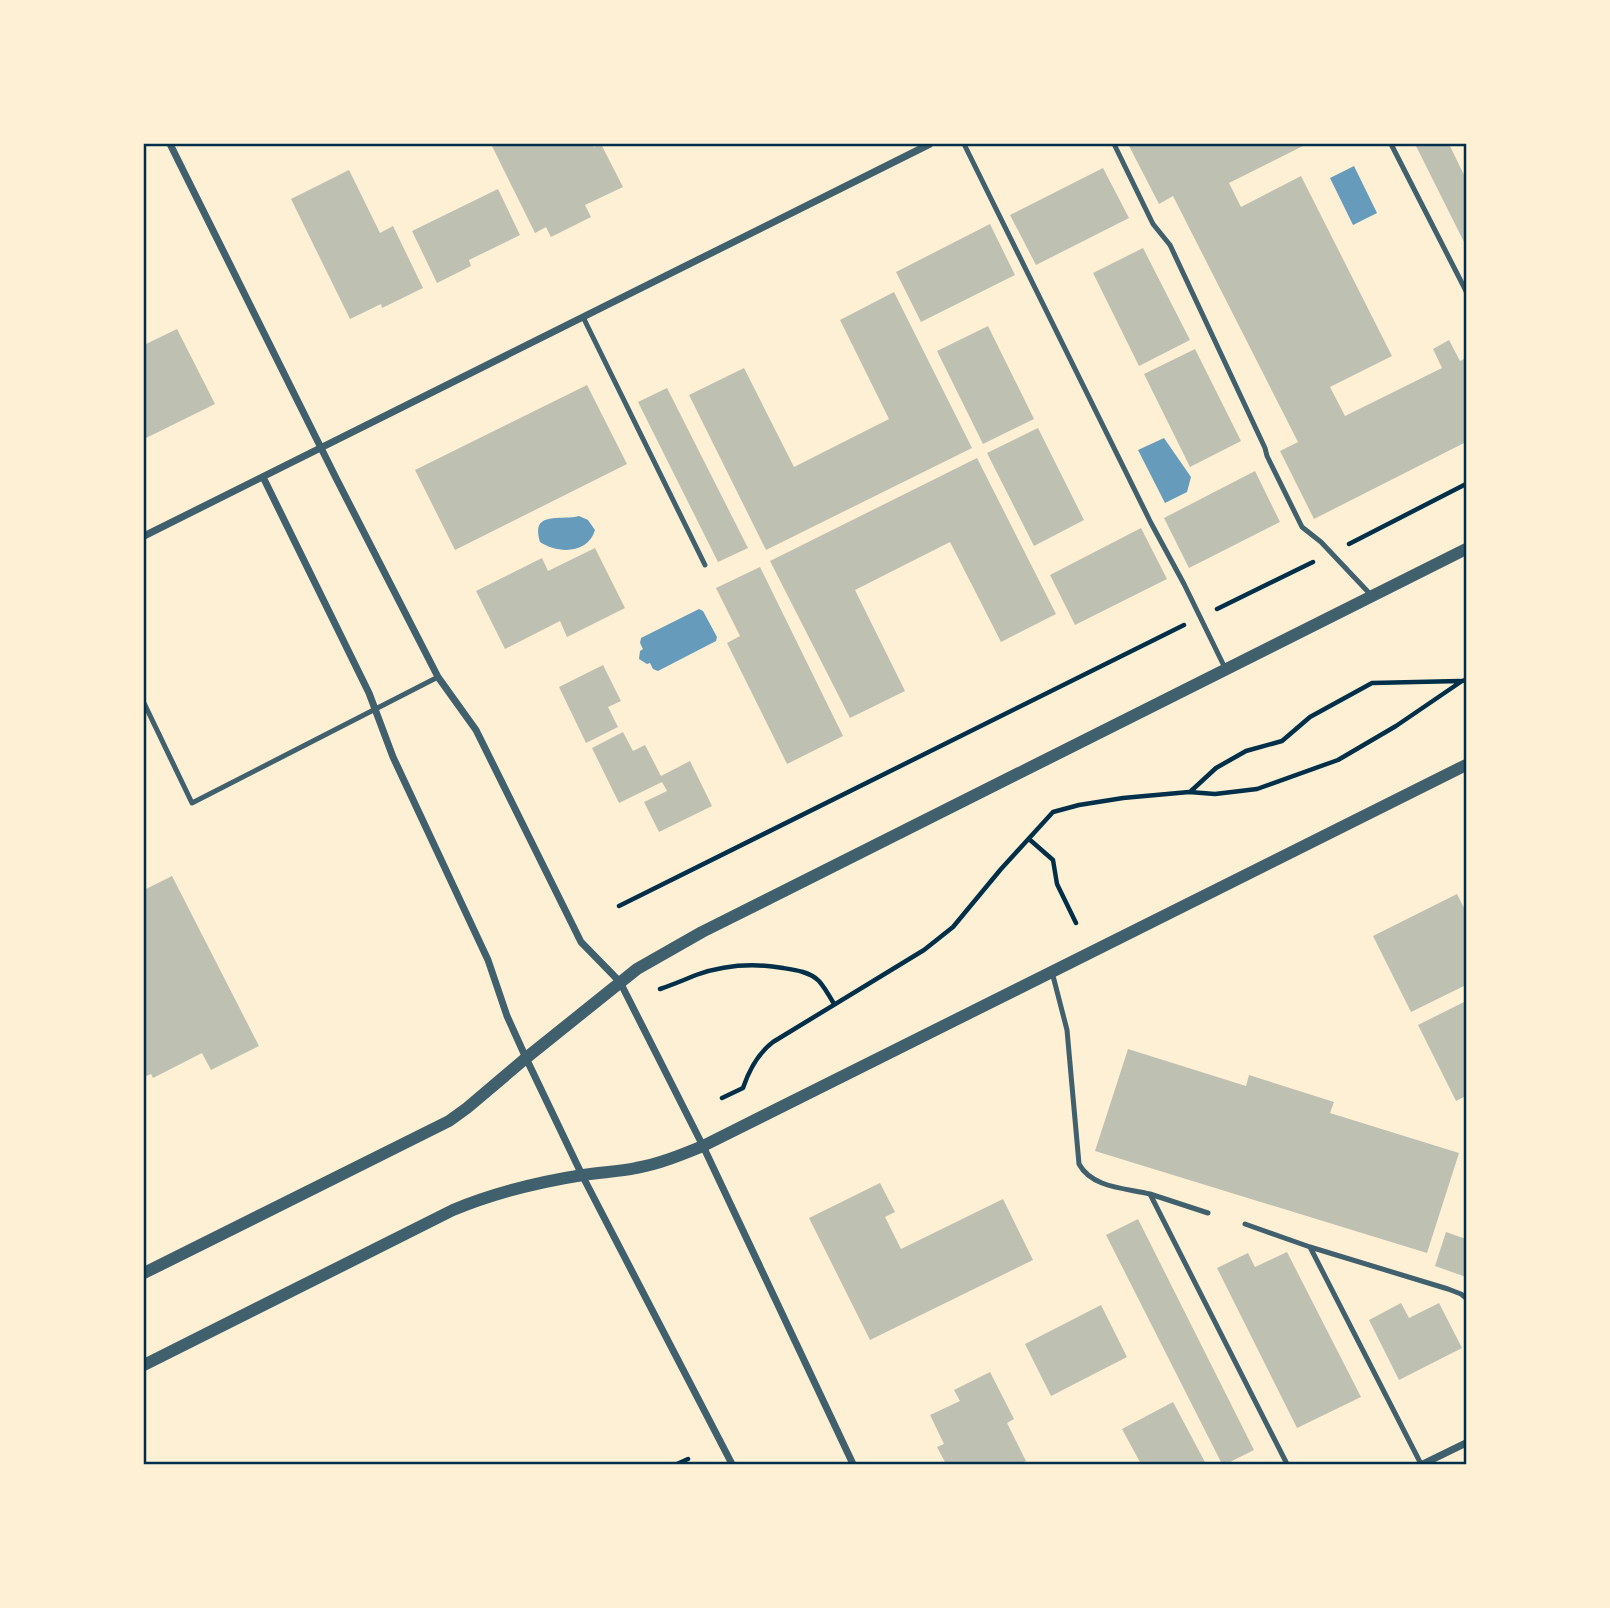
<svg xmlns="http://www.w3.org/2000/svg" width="1610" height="1608" font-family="Inter,sans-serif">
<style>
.water{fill:#669bbc}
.building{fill:#bec0b2}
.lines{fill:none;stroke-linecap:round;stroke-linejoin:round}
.path{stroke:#003049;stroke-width:4.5}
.service{stroke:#3f606c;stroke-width:5}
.minor{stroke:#3f606c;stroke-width:7}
.tertiary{stroke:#3f606c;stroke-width:12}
.neatline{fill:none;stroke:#003049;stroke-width:2.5}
</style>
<rect width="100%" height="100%" fill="#fdf0d5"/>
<path class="water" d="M1354 166 1377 213 1353 225 1330 178Z
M1164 438 1191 477 1187 492 1165 503 1138 450Z
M579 516 588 520 595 530C588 554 558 554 540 542 530 510 561 521 579 516Z
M699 609 703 611 717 637 716 641 658 671 653 669 650 663 647 664 639 659 640 651 643 649 640 643 641 638Z"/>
<path class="building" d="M491 144H592L594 147 601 144 623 187 585 205 591 217 551 237 546 227 535 233Z
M1128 144H1307L1229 183 1241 207 1301 176 1392 356 1330 387 1345 416 1442 368 1433 349 1449 340 1460 361 1466 358V442L1314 519 1280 451 1298 442 1173 196 1159 204Z
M1415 144H1449L1466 179V246Z
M1103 168 1129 218 1036 265 1010 215Z
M349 170 380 233 393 226 423 288 382 308 381 304 350 319 291 199Z
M498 189 520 235 469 260 471 266 437 283 412 231Z
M990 224 1015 275 921 322 896 272Z
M1143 248 1190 340 1139 366 1093 273Z
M894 292 972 448 766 550 689 395 744 368 794 467 889 419 840 320Z
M988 326 1034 419 983 444 937 351Z
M177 329 215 404 144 439V345Z
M1195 349 1241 441 1190 467 1144 374Z
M587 385 627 464 455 550 415 470Z
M667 388 748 548 718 562 638 402Z
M1038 428 1084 520 1034 546 987 453Z
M977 458 1056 614 1001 642 950 542 855 590 905 691 850 718 770 561Z
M1255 471 1280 522 1189 568 1164 518Z
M1141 528 1167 579 1075 625 1050 575Z
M595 548 625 608 567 637 560 621 505 649 476 591 542 558 548 571Z
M760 567 843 736 787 764 727 643 740 636 716 588Z
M603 665 621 701 608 707 618 727 586 743 559 687Z
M623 732 633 751 645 745 661 776 690 761 712 806 659 832 644 802 667 791 662 782 619 803 592 748Z
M172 876 259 1046 211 1070 202 1053 153 1078 151 1074 144 1077V890Z
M1457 894 1466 912V985L1411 1012 1373 936Z
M1466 1001V1096L1456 1101 1418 1025Z
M1128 1049 1246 1086 1249 1075 1334 1102 1330 1113 1459 1153 1427 1253 1095 1151Z
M880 1183 895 1212 885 1217 901 1249 1003 1199 1033 1260 870 1340 809 1218Z
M1138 1219 1254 1450 1226 1464H1222L1106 1235Z
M1446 1232 1466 1239V1277L1435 1266Z
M1287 1252 1361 1397 1297 1428 1217 1268 1248 1253 1255 1267Z
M1401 1303 1409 1318 1439 1303 1462 1348 1399 1380 1369 1320Z
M1101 1305 1127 1357 1051 1396 1025 1344Z
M990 1372 1014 1419 1007 1423 1026 1461 1019 1464H946L937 1447 944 1444 930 1415 960 1401 954 1390Z
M1173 1402 1206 1464H1141L1122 1429Z"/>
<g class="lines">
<path class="path" d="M1349 544 1466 484
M1217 609 1313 562
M1190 792 1216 768 1246 751 1282 741 1310 717 1372 683 1460 681
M1029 839 1053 860 1057 884 1076 923
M619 906 1184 625
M660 989C672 985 684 980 696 975 724 965 754 963 783 968 796 970 810 972 819 981 825 988 830 997 834 1004
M722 1098 743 1088C749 1070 757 1054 773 1042L924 950 953 927 1001 869 1053 812 1079 805 1123 798 1189 792 1215 794 1257 789 1338 760 1396 726 1462 681 1466 680
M677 1464 688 1459"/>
<path class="service" d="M964 144 1151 523 1184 584 1226 670
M1114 144 1153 224 1170 245 1265 448 1267 456 1302 527 1321 542 1371 595
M1391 144 1466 291
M583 317 705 565
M144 703 192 803 438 677
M1052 972 1067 1030 1079 1164C1092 1188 1125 1188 1150 1194L1287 1464
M1150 1194 1208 1213
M1245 1224 1310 1247 1421 1464
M1310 1247 1448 1289 1461 1294 1466 1298"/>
<path class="minor" d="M170 144 336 478 438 677 476 730 581 942 620 982 703 1146 853 1464
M263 477 369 693 393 757 488 960 507 1016 526 1058 582 1175 732 1464
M144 536 930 144
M1423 1464 1466 1443"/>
<path class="tertiary" d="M144 1273 449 1121 467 1108 526 1058 637 969 702 932 1466 549
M144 1365 453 1210C494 1193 538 1182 583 1175 600 1172 619 1172 636 1168 659 1164 681 1155 703 1146L1466 765"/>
</g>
<rect width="1610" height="1608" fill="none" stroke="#fdf0d5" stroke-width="290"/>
<rect x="145" y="145" width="1320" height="1318" class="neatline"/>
</svg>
